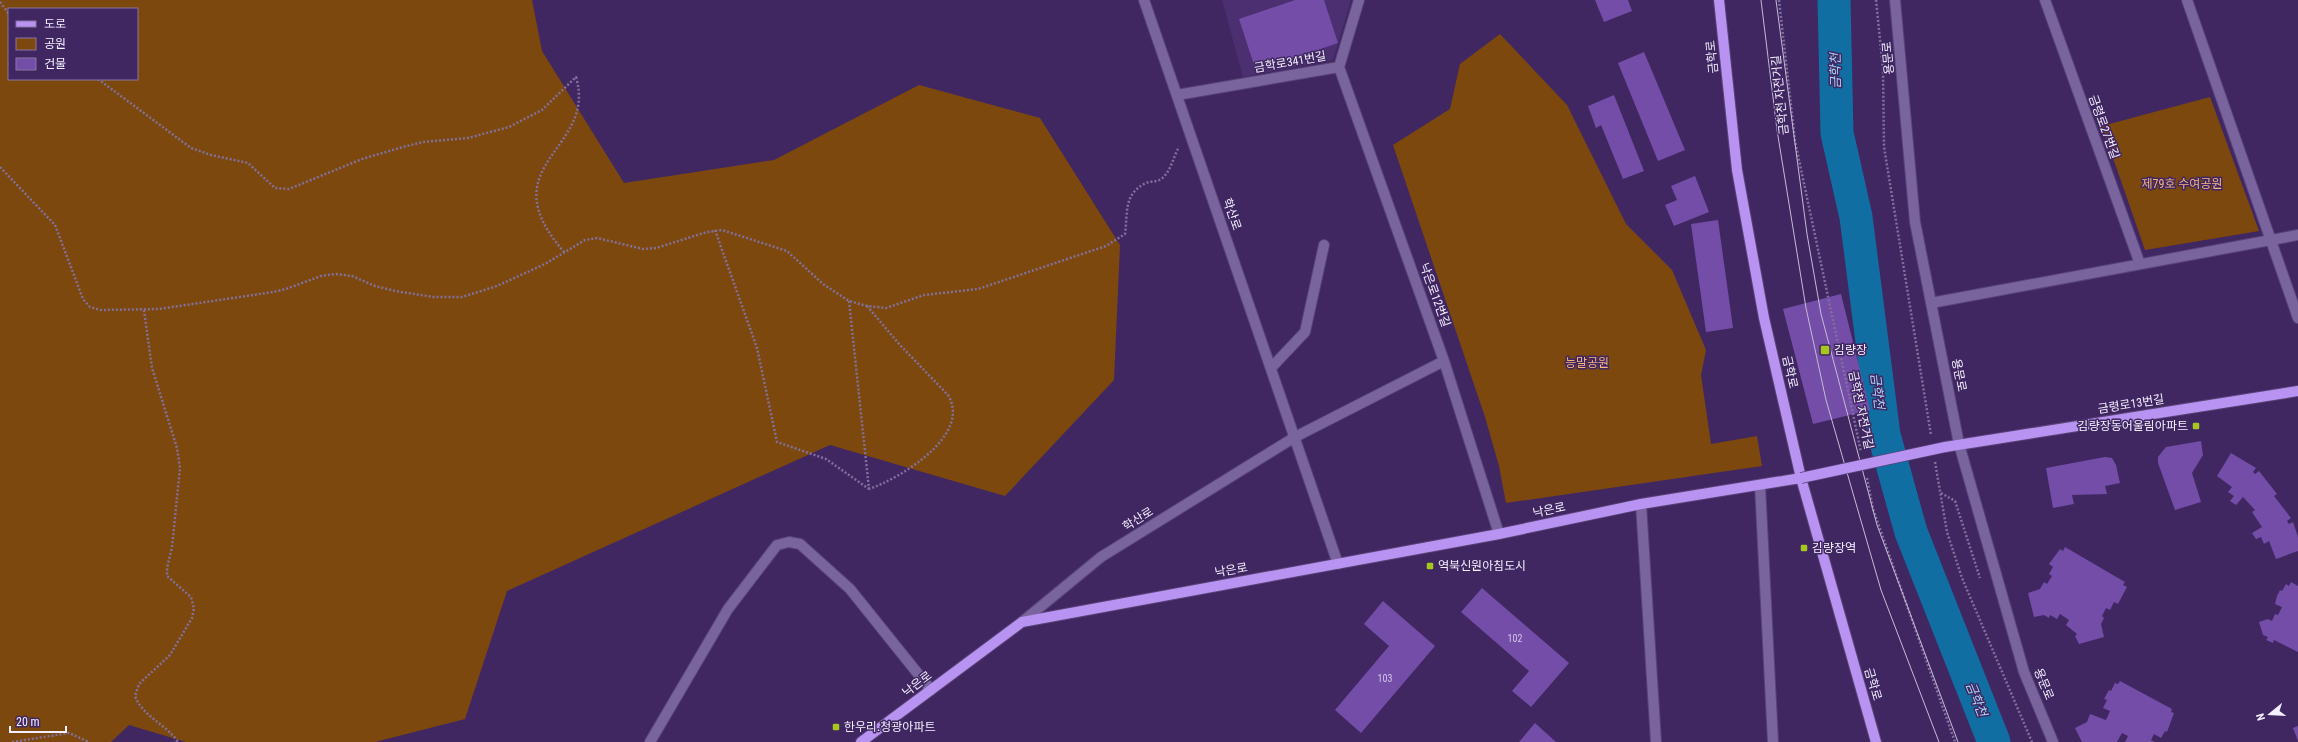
<svg xmlns="http://www.w3.org/2000/svg" width="2298" height="742" font-family="'Roboto Condensed','Noto Sans KR',sans-serif">
<style>
.built{fill:#4b2f70}
.green{fill:#7d480e;fill-rule:evenodd}
.lines{fill:none;stroke-linecap:round;stroke-linejoin:round}
.river{stroke:#116ea2;stroke-width:33}
.building{fill:#734da8}
.minor-casing{stroke:#594378;stroke-width:12}
.major-casing{stroke:#594378;stroke-width:12}
.path{stroke:#82709b;stroke-width:2.5;stroke-dasharray:2 2;stroke-linecap:butt}
.minor{stroke:#79649d;stroke-width:10}
.major{stroke:#b893f2;stroke-width:10}
.tram{stroke:#c5bbd6;stroke-width:1}
.major-bridge-casing{stroke:#594378;stroke-width:12;stroke-linecap:butt}
.major-bridge{stroke:#b893f2;stroke-width:10}
.poi-dot{fill:#a8c71e;stroke:#402762;stroke-width:1.5}
.labels{text-anchor:middle;stroke-width:3;stroke-linejoin:round;paint-order:stroke}
.number-label{font-size:10px;fill:#d4c6e8}
.street-label{font-size:12px;fill:#f4effe;stroke:#402762}
.park-label{font-size:12px;fill:#f6b57e;stroke:#402762}
.poi-label{font-size:12px;fill:#f4effe;stroke:#402762;text-anchor:start}
.water-label{font-size:13px;font-style:italic;fill:#a7d6f9;stroke:#402762}
</style>
<rect width="100%" height="100%" fill="#402762"/>
<path class="built" d="M1222 0H1351L1333 60 1243 77Z"/>
<path class="green" d="M0 0H532L542 51 624 183 774 160 919 85 1040 118 1120 245 1114 380 1005 496 830 445 507 591 465 719 375 742H186L129 725 111 742H0ZM9 9H137V79H9Z
M1500 34 1567 105 1626 224 1672 270 1706 350 1701 375 1711 444 1757 436 1762 466 1506 503 1499 466 1485 417 1393 145 1450 109 1460 64Z
M2210 97 2259 231 2145 250 2102 126Z"/>
<g class="lines">
<path class="river" d="M1834 0 1837 133 1856 217 1884 435 1911 532 1994 742"/>
</g>
<path class="building" d="M1295 0H1324L1338 43 1256 71 1239 19Z
M1595 0H1628L1632 11 1604 22Z
M1644 52 1685 150 1658 161 1618 63Z
M1614 95 1644 171 1623 179 1601 125 1596 128 1588 106Z
M1695 176 1709 212 1674 226 1665 205 1677 200 1671 186Z
M1718 220 1733 328 1706 332 1691 224Z
M1841 294 1870 410 1813 424 1783 309Z
M2201 441 2203 455 2192 473 2201 502 2175 510 2158 463V457L2166 447Z
M2231 453 2256 468 2253 472 2255 474 2259 471 2277 494 2274 496 2291 518 2287 521 2289 524 2293 522 2298 537V551L2276 559 2269 541 2264 544 2261 537 2256 539 2252 533 2262 527 2252 512 2255 510 2243 497 2236 505 2230 501 2234 496 2228 492 2232 487 2217 476Z
M2105 457 2112 458 2116 465 2120 483 2105 486 2107 494 2072 495 2074 504 2053 508 2046 468Z
M2065 547 2125 582 2123 585 2127 587 2118 604 2114 602 2110 610 2106 608 2102 616 2104 618 2101 624 2104 637 2079 644 2075 636 2077 634 2066 625 2069 620 2060 614 2057 619 2050 615 2049 618 2044 615 2034 617 2028 593 2040 589 2044 582 2047 584 2052 576 2049 574 2053 567 2049 564 2060 549 2063 551Z
M2291 582 2298 586V652L2274 640 2273 643 2266 640 2268 637 2263 635 2259 622 2268 619 2272 621 2275 614 2278 615 2282 607 2275 604 2277 596 2280 590 2282 591 2286 584 2289 586Z
M1482 588 1569 663 1531 707 1512 691 1529 671 1461 612Z
M1383 601 1435 646 1361 733 1335 710 1389 646 1364 624Z
M2120 681 2172 709 2171 712 2174 713 2167 732 2165 731 2161 738 2154 734 2151 740 2155 742H2125L2128 736 2122 733 2117 742H2082L2075 728 2087 722 2090 714 2106 720 2110 711 2103 708 2107 700 2104 699 2109 690 2111 691 2115 683 2118 684Z
M1535 723 1556 742H1519Z
M2298 726V741L2293 728Z"/>
<g class="lines">
<g class="minor-casing">
<path id="minor" d="M1144 0 1338 564
M1895 0 1915 222 1959 444 2024 672 2053 742
M2045 0 2140 264
M2187 0 2298 318
M1339 67 1444 361 1499 534
M1177 95 1339 67 1359 0
M1931 303 2298 235
M1271 368 1305 332 1324 245
M1760 485 1773 742
M1641 504 1656 742
M1022 622 1101 557 1295 437 1444 361
M650 742 728 609 777 545 789 542 800 544 850 589 931 690"/>
</g>
<g class="major-casing">
<path id="major" d="M1719 0 1737 170 1764 318 1801 478 1876 742
M1945 447 2298 391
M861 742 1022 622 1499 534 1641 504 1801 478"/>
</g>
<path class="path" d="M1779 0 1795 141 1861 452
M1876 0 1883 69 1884 147 1931 435
M0 2 9 14
M98 79 191 148 211 155 248 163 275 188 289 189 362 159 403 147 423 142 468 138 509 127 542 110 576 77C598 151 486 164 565 253
M0 167 55 225 83 299 90 307 100 310 159 309 273 292 286 289 321 276 336 274 352 276 375 286 395 291 434 297H462L497 286 545 264 585 240 597 238 643 249 656 248 707 232 722 230 787 251 823 284 849 301 867 306 886 308 924 295 978 289 1106 246 1125 234C1128 213 1123 194 1146 183 1151 181 1157 182 1161 179 1171 172 1173 157 1179 147
M715 230 757 348 777 442 826 459 869 489
M849 301 869 489
M867 306 900 345 948 395C972 435 901 478 869 489
M144 310 152 368 177 448 180 468 172 547 167 568V576L191 597 194 608 192 618 170 655 139 684 135 696C143 717 166 724 178 742
M1935 462 1947 532 1962 578 2032 742
M1867 478 1873 509 1955 742
M1941 493 1955 501 1980 578
M12 742 69 733 89 742"/>
<use href="#minor" class="minor"/>
<use href="#major" class="major"/>
<path class="tram" d="M1761 0 1777 130 1806 308 1826 400 1881 590 1939 742
M1776 0 1807 234 1821 314 1877 525 1958 742"/>
<g class="major-bridge-casing">
<path id="major-bridge" d="M1801 478 1945 447"/>
</g>
<use href="#major-bridge" class="major-bridge"/>
</g>
<g class="poi-dot">
<rect x="1820" y="345" width="10" height="10" rx="2"/>
<rect x="2192" y="422" width="8" height="8" rx="2"/>
<rect x="1800" y="544" width="8" height="8" rx="2"/>
<rect x="1426" y="562" width="8" height="8" rx="2"/>
<rect x="832" y="723" width="8" height="8" rx="2"/>
</g>
<g class="labels">
<g class="number-label">
<text x="1515" y="642">102</text>
<text x="1385" y="682">103</text>
</g>
<g class="street-label">
<text transform="translate(1712 57) rotate(-96)" y="4">금학로</text>
<text transform="translate(1888 58) rotate(-95)" y="4">용문로</text>
<text transform="translate(1290 62) rotate(-10)" y="4">금학로341번길</text>
<text transform="translate(1780 95) rotate(-96)" y="4">금학천 자전거길</text>
<text transform="translate(2104 127) rotate(70)" y="4">금령로27번길</text>
<text transform="translate(1232 214) rotate(71)" y="4">학산로</text>
<text transform="translate(1435 295) rotate(70)" y="4">낙은로12번길</text>
<text transform="translate(1790 372) rotate(77)" y="4">금학로</text>
<text transform="translate(1959 375) rotate(79)" y="4">용문로</text>
<text transform="translate(2131 404) rotate(-9)" y="4">금령로13번길</text>
<text transform="translate(1861 410) rotate(78)" y="4">금학천 자전거길</text>
<text transform="translate(1549 510) rotate(-12)" y="4">낙은로</text>
<text transform="translate(1138 519) rotate(-32)" y="4">학산로</text>
<text transform="translate(1231 570) rotate(-10)" y="4">낙은로</text>
<text transform="translate(917 684) rotate(-37)" y="4">낙은로</text>
<text transform="translate(1873 684) rotate(74)" y="4">금학로</text>
<text transform="translate(2044 684) rotate(68)" y="4">용문로</text>
</g>
<g class="park-label">
<text x="2182" y="188">제79호 수여공원</text>
<text x="1587" y="367">능말공원</text>
</g>
<g class="poi-label">
<text x="1834" y="354">김량장</text>
<text x="2188" y="430" text-anchor="end">김량장동어울림아파트</text>
<text x="1812" y="552">김량장역</text>
<text x="1438" y="570">역북신원아침도시</text>
<text x="844" y="731">한우리.청광아파트</text>
</g>
<g class="water-label">
<text transform="translate(1835 71) rotate(-91)" y="5">금학천</text>
<text transform="translate(1878 391) rotate(83)" y="5">금학천</text>
<text transform="translate(1977 699) rotate(68)" y="5">금학천</text>
</g>
</g>
<rect x="8" y="8" width="130" height="72" fill="#402762" stroke="#8877a0"/>
<rect x="16" y="21" width="20" height="6" fill="#b893f2" stroke="#8877a0"/>
<text x="44" y="28" font-size="12" fill="#f4effe">도로</text>
<rect x="16" y="38" width="20" height="12" fill="#7d480e" stroke="#8877a0"/>
<text x="44" y="48" font-size="12" fill="#f4effe">공원</text>
<rect x="16" y="58" width="20" height="12" fill="#734da8" stroke="#8877a0"/>
<text x="44" y="68" font-size="12" fill="#f4effe">건물</text>
<g transform="translate(2270 714) rotate(252)" stroke="#402762" stroke-width="3" paint-order="stroke">
<path d="M0-3L7 15L0 10L-7 15Z" fill="#f4effe"/>
<text y="-6" font-size="11" font-weight="bold" text-anchor="middle" fill="#f4effe">N</text>
</g>
<path d="M10 726v6h56v-6" fill="none" stroke="#f4effe" stroke-width="2"/>
<text x="16" y="726" font-size="12" fill="#f4effe" stroke="#402762" stroke-width="3" paint-order="stroke">20 m</text>
</svg>
